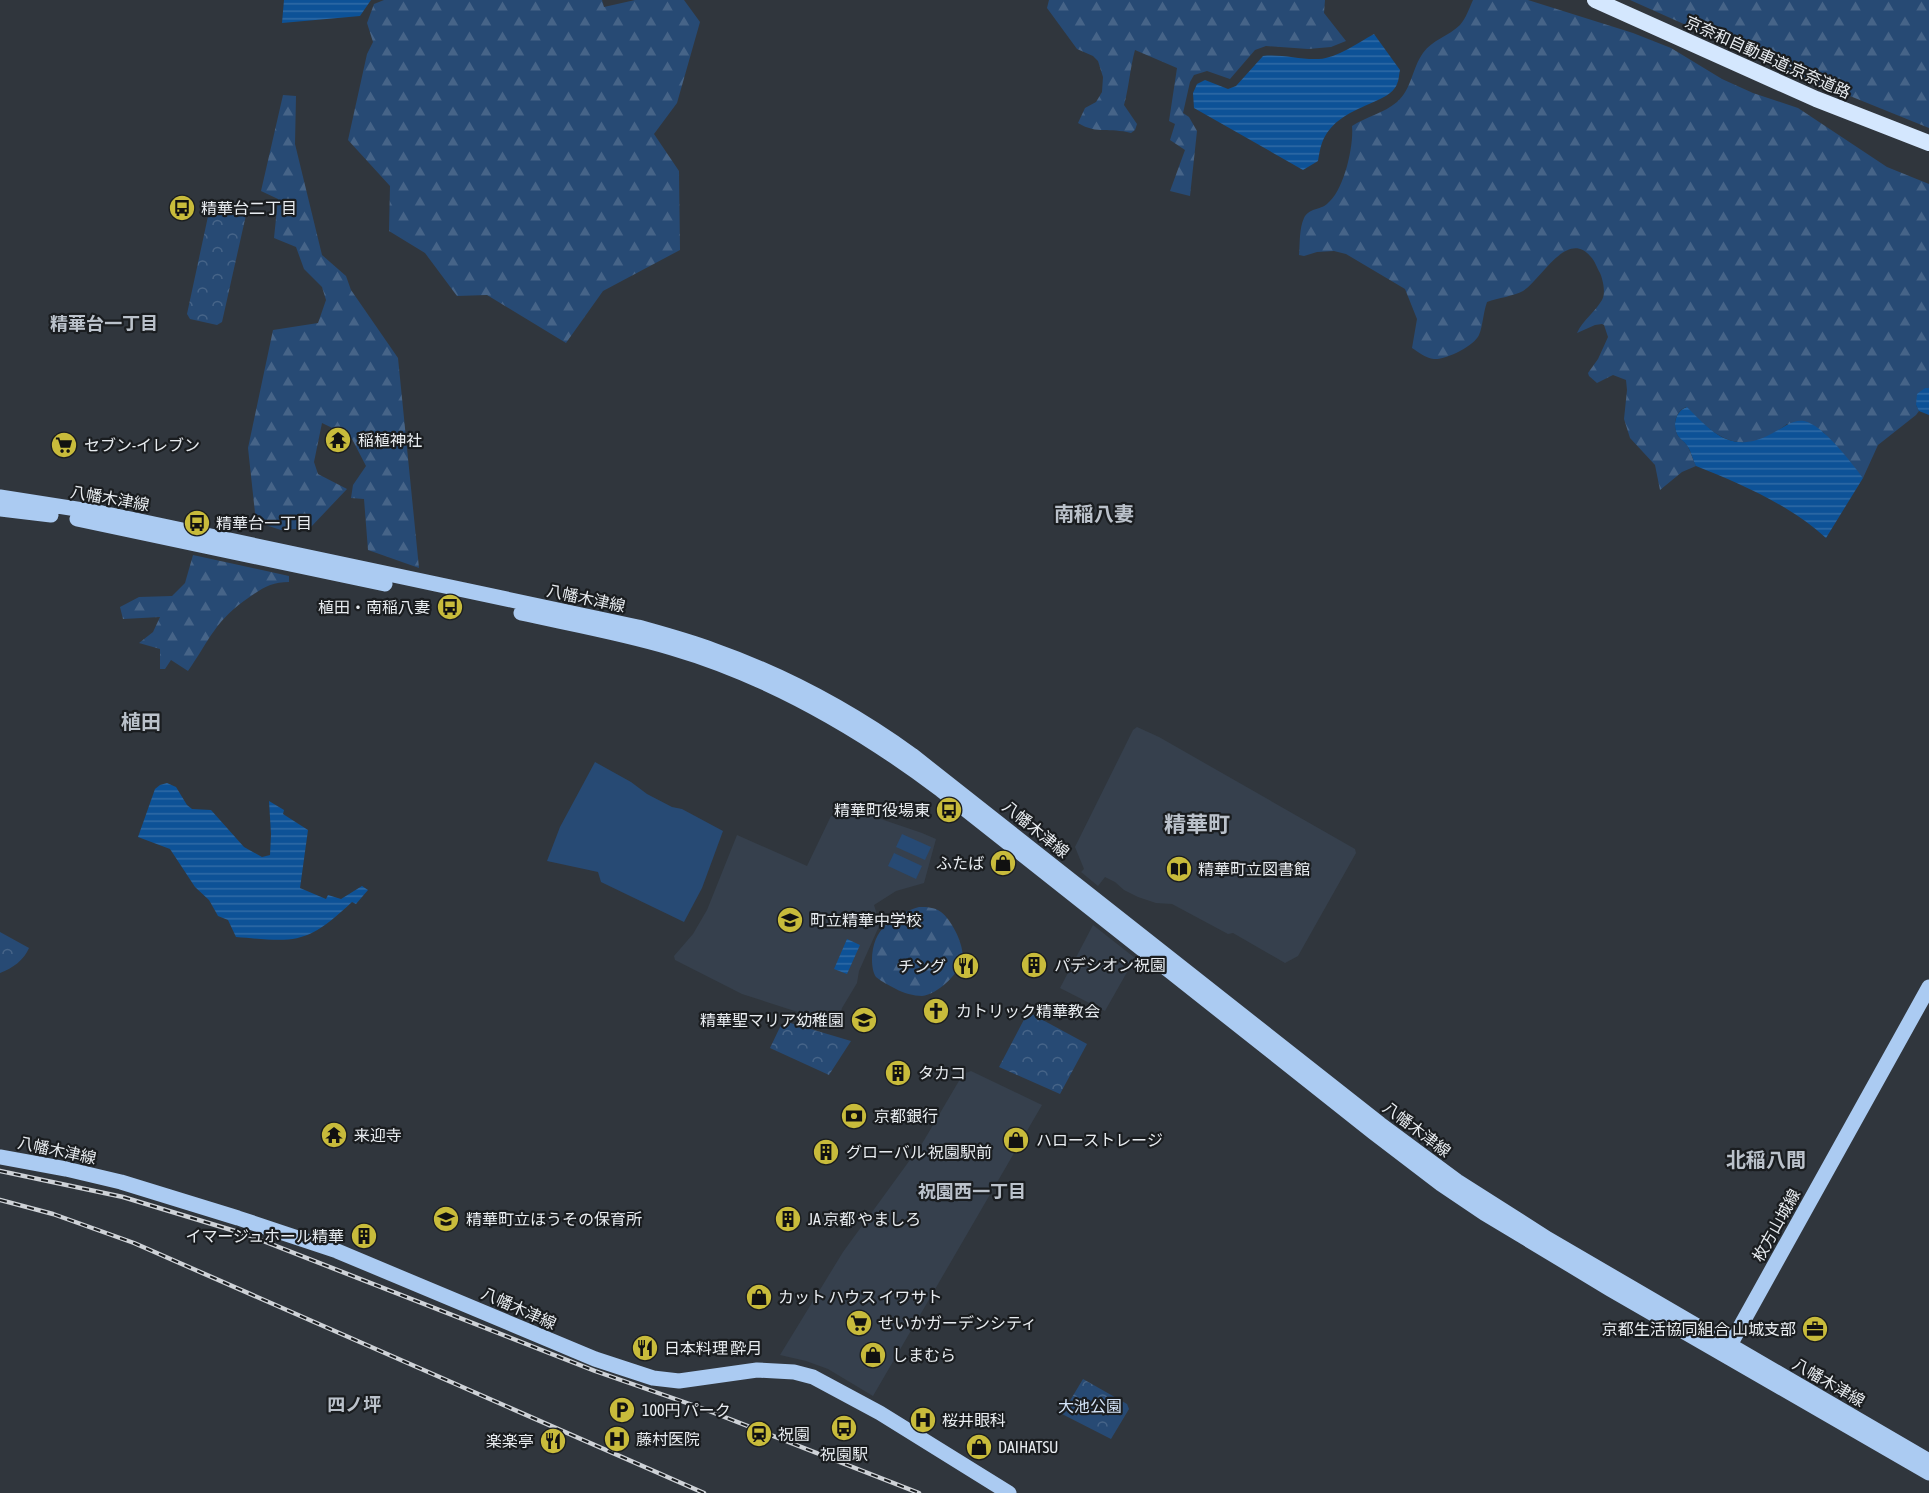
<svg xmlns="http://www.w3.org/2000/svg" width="1929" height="1493" font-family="'Asap Condensed','Noto Sans JP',sans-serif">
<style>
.built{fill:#36404d}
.green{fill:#274a74}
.forest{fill:url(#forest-firs)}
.park{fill:url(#park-crowns)}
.water{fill:url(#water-rules)}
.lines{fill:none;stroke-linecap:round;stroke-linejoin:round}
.major{stroke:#abcbf2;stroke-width:15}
.highway{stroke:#d4e7fe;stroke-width:16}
.rail-casing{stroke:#ced2d7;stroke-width:4.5}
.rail{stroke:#1a1d20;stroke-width:2;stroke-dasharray:7;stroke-linecap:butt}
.labels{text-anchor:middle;stroke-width:4.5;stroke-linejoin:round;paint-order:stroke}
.street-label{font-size:16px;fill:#e8ecf0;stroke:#1a1d20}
.poi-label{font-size:16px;fill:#e8ecf0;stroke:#1a1d20;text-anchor:start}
.park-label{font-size:16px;fill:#d5e5f9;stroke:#1a1d20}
.neighbourhood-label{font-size:18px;font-weight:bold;fill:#bbc2cb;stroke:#1a1d20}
.quarter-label{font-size:20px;font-weight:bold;fill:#bbc2cb;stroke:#1a1d20}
.district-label{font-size:22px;font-weight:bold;fill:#bbc2cb;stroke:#1a1d20}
</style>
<defs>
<pattern id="forest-firs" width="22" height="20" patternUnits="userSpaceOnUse" patternTransform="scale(1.5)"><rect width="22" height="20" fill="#274a74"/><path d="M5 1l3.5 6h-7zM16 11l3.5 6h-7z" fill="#466488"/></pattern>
<pattern id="park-crowns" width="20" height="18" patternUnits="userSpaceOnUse" patternTransform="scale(1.5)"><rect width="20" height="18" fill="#274a74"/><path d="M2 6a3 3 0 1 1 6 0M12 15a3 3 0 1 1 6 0" fill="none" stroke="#466488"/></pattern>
<pattern id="water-rules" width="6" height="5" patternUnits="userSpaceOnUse" patternTransform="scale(1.5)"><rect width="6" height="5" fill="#0d5297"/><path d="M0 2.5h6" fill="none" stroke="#306ba6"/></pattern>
</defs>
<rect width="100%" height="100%" fill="#30363d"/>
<path class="built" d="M1137 727 1159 737 1355 849 1356 853 1298 956 1285 963 1233 933 1228 934 1172 904 1156 903 1138 897 1124 890 1115 882 1105 877 1098 886 1081 872 1084 869 1075 847 1133 730Z
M831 816H872L922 833 936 839 924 883 896 891 874 905 880 924 859 971 857 983 842 1008 838 1025 742 994 675 960 674 956 693 934 707 910 737 835 807 866Z
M1093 925 1135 958 1105 1011 1060 988Z
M971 1071 1042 1105 873 1396 828 1369 806 1361 780 1355 843 1252 923 1142 963 1074Z"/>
<path class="green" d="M595 762 631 782 647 794 672 807 682 809 723 831 702 888 684 922 601 882 598 872 547 861 560 827Z
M902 834 931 847 925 860 896 847Z
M894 853 922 866 916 879 888 866Z"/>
<path class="forest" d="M384 0H602L604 7 635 0H684L700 22 677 103 654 134 679 171 680 250 603 291 566 343 487 295 457 296 425 253 389 231 390 186 348 140 367 54 373 42 367 23 374 4Z
M1049 0H1325L1324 13 1346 41 1331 47 1308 49 1266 46 1255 50 1230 79 1207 71 1194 75 1190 82 1183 113 1189 117 1197 131 1190 196 1170 191 1185 150 1170 140 1175 124 1169 121 1177 68 1135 50C1130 68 1129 87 1124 105L1137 124 1135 130 1131 133C1109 127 1098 135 1078 123L1085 108 1096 102 1102 92 1103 77 1098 61 1093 56 1077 49 1047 8Z
M1473 0H1528L1633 33 1671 48 1722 79 1753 93 1798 108 1887 167 1929 184V388H1925L1916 405 1919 411 1916 415 1878 445 1863 478 1823 432 1787 424C1780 429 1771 436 1763 439 1729 451 1708 429 1686 407 1675 411 1672 426 1678 436 1681 440 1686 443 1688 447 1691 453 1693 460 1696 466L1682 472 1660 490 1655 465 1630 438 1624 419 1627 390 1626 380 1613 375 1597 383 1589 376 1588 373 1598 359 1608 337 1604 325 1602 324 1595 325 1577 333C1583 320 1595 312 1602 300 1606 293 1603 280 1600 273 1597 268 1595 261 1591 257 1567 228 1541 280 1523 291 1514 296 1498 298 1487 302 1483 313 1483 325 1479 335 1474 346 1446 360 1434 359 1426 358 1418 352 1412 348L1417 319 1405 289 1346 254 1334 251 1317 252 1304 256 1299 255C1300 243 1299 229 1304 218 1309 208 1320 210 1327 204 1344 191 1354 146 1352 126 1366 117 1384 113 1397 102 1412 89 1412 68 1423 53 1432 40 1449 36 1460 25 1466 18 1469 9 1473 0Z
M1630 0H1929V128L1798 75Z
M283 95 296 96 295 144 322 255 346 276 351 290 398 358 419 568 368 550 364 499 351 498 353 485 366 466 351 437 322 423 314 462 318 474 347 489 310 528 281 530 256 522 248 448 273 330 318 323 326 300 322 287 304 269 296 247 274 238 278 199 261 191Z
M193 555 289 576V582C273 582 264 587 251 596 215 620 211 638 188 671L171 660 165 669H160V649L139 643 153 632 160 617 123 619 120 607 139 597 172 596 185 583Z
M919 907C927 907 934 907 941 912 952 920 966 948 962 961 957 975 938 994 922 996 914 996 903 993 896 989 889 985 882 982 876 977 873 973 872 965 872 960 872 929 893 915 919 907Z"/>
<path class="park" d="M210 207 246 215 222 322 217 325 190 319 187 314Z
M0 932 29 948C24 960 13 968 0 973Z
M1028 1012 1087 1044 1060 1094 999 1067Z
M787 1022 851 1041 829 1075 770 1048 781 1025Z
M1083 1379 1127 1404 1129 1409 1111 1439 1062 1414Z"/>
<path class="water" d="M284 0H371L360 16 282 23Z
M1374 34 1400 70C1399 74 1399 80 1397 84 1389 106 1337 104 1322 143 1320 148 1319 155 1318 161L1303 170 1194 108 1193 93 1197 84 1205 80 1228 89 1236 86 1263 56C1282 54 1300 60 1319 59 1337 58 1358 43 1374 34Z
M1925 388H1929V415L1919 411 1916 405 1917 394Z
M1687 407C1716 437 1736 456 1778 430 1785 426 1795 419 1804 421 1823 425 1851 462 1863 478L1826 538C1790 505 1741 484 1696 466 1693 460 1691 452 1688 447 1686 443 1681 440 1678 436 1672 426 1675 411 1687 407Z
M167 783 176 787 187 805 192 809 211 810 244 847 262 857 270 855 271 834 269 801 284 810 283 814 308 830 300 888 326 899 328 895 341 899 362 886 368 890 356 904 352 902C306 945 297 942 236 937L228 920 218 916 209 900 195 887 170 849 138 837 155 789 160 785Z
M847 939 860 945 847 974 834 969Z"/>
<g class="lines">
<path class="major" d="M0 497 102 513 638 627C663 634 689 641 713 650 784 675 851 711 912 755L1380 1124 1457 1181 1548 1239 1929 1461
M0 509 51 515
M77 519 385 584
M521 613C571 624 622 633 672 648 771 677 860 729 941 790L1373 1132 1441 1184 1484 1213 1610 1289 1929 1473
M0 1157 66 1169 121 1182 238 1218 337 1251 595 1359 653 1378 679 1381 757 1370 794 1372 813 1377 880 1413 1009 1493
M1725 1354 1929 987"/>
<path class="highway" d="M1595 0 1816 99 1929 143"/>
<g class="rail-casing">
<path id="rail" d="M0 1171 123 1197 248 1235 595 1371 704 1409 919 1493
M0 1200 53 1214 134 1243 704 1493"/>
</g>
<use href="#rail" class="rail"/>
</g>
<defs>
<g id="bus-disc" transform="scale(1.35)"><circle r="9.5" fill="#c8bb3b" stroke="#1a1d20"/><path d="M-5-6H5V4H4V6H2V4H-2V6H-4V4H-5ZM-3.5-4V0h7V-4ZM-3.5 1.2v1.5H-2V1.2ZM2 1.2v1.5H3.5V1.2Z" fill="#111"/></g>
<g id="temple-disc" transform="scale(1.35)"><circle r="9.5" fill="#c8bb3b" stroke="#1a1d20"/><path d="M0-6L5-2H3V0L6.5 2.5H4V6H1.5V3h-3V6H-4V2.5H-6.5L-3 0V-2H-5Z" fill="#111"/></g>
<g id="supermarket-disc" transform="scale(1.35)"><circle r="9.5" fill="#c8bb3b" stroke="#1a1d20"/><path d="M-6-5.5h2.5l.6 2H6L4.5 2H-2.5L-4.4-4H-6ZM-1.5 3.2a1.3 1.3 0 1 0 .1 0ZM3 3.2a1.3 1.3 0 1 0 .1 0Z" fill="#111"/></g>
<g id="shop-disc" transform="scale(1.35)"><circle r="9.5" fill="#c8bb3b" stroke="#1a1d20"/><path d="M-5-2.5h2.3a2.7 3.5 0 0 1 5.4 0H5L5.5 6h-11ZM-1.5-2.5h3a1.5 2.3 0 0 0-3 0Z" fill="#111"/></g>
<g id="library-disc" transform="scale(1.35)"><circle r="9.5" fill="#c8bb3b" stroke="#1a1d20"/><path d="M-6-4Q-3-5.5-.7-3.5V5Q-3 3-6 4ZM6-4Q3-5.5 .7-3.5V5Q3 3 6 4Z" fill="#111"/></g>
<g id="school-disc" transform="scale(1.35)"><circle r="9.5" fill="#c8bb3b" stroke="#1a1d20"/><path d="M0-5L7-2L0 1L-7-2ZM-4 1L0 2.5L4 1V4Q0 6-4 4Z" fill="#111"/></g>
<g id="building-disc" transform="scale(1.35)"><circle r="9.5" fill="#c8bb3b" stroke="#1a1d20"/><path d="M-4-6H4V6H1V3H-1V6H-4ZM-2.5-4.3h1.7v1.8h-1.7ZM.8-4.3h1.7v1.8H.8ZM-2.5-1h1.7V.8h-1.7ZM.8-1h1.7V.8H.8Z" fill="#111"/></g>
<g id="restaurant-disc" transform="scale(1.35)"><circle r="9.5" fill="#c8bb3b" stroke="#1a1d20"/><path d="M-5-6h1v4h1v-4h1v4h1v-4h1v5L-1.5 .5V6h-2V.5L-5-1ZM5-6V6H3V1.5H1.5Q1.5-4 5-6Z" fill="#111"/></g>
<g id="church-disc" transform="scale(1.35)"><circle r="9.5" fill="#c8bb3b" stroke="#1a1d20"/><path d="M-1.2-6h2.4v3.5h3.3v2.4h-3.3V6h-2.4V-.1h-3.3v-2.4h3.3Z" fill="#111"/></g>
<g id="bank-disc" transform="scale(1.35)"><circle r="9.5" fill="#c8bb3b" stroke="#1a1d20"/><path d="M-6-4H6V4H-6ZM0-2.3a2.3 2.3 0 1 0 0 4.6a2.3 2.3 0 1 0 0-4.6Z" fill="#111"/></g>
<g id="office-disc" transform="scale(1.35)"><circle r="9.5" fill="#c8bb3b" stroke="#1a1d20"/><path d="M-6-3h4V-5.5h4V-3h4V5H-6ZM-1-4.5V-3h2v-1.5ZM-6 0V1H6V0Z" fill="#111"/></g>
<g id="parking-disc" transform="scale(1.35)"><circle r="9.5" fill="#c8bb3b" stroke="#1a1d20"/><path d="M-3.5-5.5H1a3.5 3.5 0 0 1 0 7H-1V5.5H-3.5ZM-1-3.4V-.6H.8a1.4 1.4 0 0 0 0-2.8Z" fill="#111"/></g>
<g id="hospital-disc" transform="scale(1.35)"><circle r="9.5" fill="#c8bb3b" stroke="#1a1d20"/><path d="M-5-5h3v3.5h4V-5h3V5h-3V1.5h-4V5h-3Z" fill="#111"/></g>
<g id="station-disc" transform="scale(1.35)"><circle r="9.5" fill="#c8bb3b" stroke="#1a1d20"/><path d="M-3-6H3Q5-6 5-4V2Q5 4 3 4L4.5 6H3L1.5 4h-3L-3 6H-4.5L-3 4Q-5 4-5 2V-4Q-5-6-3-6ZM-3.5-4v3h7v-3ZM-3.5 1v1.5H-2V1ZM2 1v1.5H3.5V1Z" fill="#111"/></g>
</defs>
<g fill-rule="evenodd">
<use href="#bus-disc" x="182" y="208"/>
<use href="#temple-disc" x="338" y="440"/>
<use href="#supermarket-disc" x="64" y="445"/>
<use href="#bus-disc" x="197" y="523"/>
<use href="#bus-disc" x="450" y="607"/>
<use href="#bus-disc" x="949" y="810"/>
<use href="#shop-disc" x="1003" y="863"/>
<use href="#library-disc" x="1179" y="869"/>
<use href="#school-disc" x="790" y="920"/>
<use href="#building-disc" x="1034" y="965"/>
<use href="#restaurant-disc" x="966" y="966"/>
<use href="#church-disc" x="936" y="1011"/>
<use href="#school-disc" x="864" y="1020"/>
<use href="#building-disc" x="898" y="1073"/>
<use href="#bank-disc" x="854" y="1116"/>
<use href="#temple-disc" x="334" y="1135"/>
<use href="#shop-disc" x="1016" y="1140"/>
<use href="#building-disc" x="826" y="1152"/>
<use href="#school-disc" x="446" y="1219"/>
<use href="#building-disc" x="788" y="1219"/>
<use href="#building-disc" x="364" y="1236"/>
<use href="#shop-disc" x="759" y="1297"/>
<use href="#supermarket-disc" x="859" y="1323"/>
<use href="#office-disc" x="1815" y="1329"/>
<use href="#restaurant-disc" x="645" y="1348"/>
<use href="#shop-disc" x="873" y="1355"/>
<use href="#parking-disc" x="622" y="1410"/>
<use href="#hospital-disc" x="923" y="1420"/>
<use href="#bus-disc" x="844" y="1428"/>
<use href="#station-disc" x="759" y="1434"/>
<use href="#hospital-disc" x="617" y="1439"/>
<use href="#restaurant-disc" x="553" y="1441"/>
<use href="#shop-disc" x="979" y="1447"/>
</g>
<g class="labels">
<g class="street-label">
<text transform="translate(1768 57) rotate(24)" y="6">京奈和自動車道;京奈道路</text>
<text transform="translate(110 498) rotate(10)" y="6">八幡木津線</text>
<text transform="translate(586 598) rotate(12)" y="6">八幡木津線</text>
<text transform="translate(1036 829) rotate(39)" y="6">八幡木津線</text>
<text transform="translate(1417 1129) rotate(37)" y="6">八幡木津線</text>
<text transform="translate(57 1150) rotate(12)" y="6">八幡木津線</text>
<text transform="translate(1776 1225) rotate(-61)" y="6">枚方山城線</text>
<text transform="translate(519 1308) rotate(24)" y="6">八幡木津線</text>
<text transform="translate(1829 1382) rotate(30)" y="6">八幡木津線</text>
</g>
<g class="poi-label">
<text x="201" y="214">精華台二丁目</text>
<text x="358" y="446">稲植神社</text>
<text x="84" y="451">セブン-イレブン</text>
<text x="216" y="529">精華台一丁目</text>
<text x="430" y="613" text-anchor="end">植田・南稲八妻</text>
<text x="930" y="816" text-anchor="end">精華町役場東</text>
<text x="984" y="869" text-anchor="end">ふたば</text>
<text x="1198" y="875">精華町立図書館</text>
<text x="810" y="926">町立精華中学校</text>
<text x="1054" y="971">パデシオン祝園</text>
<text x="946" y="972" text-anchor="end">チング</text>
<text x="956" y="1017">カトリック精華教会</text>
<text x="844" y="1026" text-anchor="end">精華聖マリア幼稚園</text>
<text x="918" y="1079">タカコ</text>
<text x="874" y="1122">京都銀行</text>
<text x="354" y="1141">来迎寺</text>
<text x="1036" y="1146">ハローストレージ</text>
<text x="846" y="1158">グローバル 祝園駅前</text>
<text x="466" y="1225">精華町立ほうその保育所</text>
<text x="808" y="1225">JA 京都 やましろ</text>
<text x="344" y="1242" text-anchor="end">イマージュホール精華</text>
<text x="778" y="1303">カット ハウス イワサト</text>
<text x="878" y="1329">せいかガーデンシティ</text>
<text x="1796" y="1335" text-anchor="end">京都生活協同組合 山城支部</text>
<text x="664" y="1354">日本料理 酔月</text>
<text x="892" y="1361">しまむら</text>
<text x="642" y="1416">100円 パーク</text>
<text x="942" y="1426">桜井眼科</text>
<text x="778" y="1440">祝園</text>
<text x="636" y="1445">藤村医院</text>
<text x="534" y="1447" text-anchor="end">楽楽亭</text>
<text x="998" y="1453">DAIHATSU</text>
<text x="844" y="1460" text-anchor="middle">祝園駅</text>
</g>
<g class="park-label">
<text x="1090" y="1412">大池公園</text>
</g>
<g class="neighbourhood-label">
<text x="104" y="330">精華台一丁目</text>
<text x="972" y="1198">祝園西一丁目</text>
<text x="354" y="1411">四ノ坪</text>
</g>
<g class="quarter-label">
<text x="1094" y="521">南稲八妻</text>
<text x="141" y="729">植田</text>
<text x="1766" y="1167">北稲八間</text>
</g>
<g class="district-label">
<text x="1197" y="832">精華町</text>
</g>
</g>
</svg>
